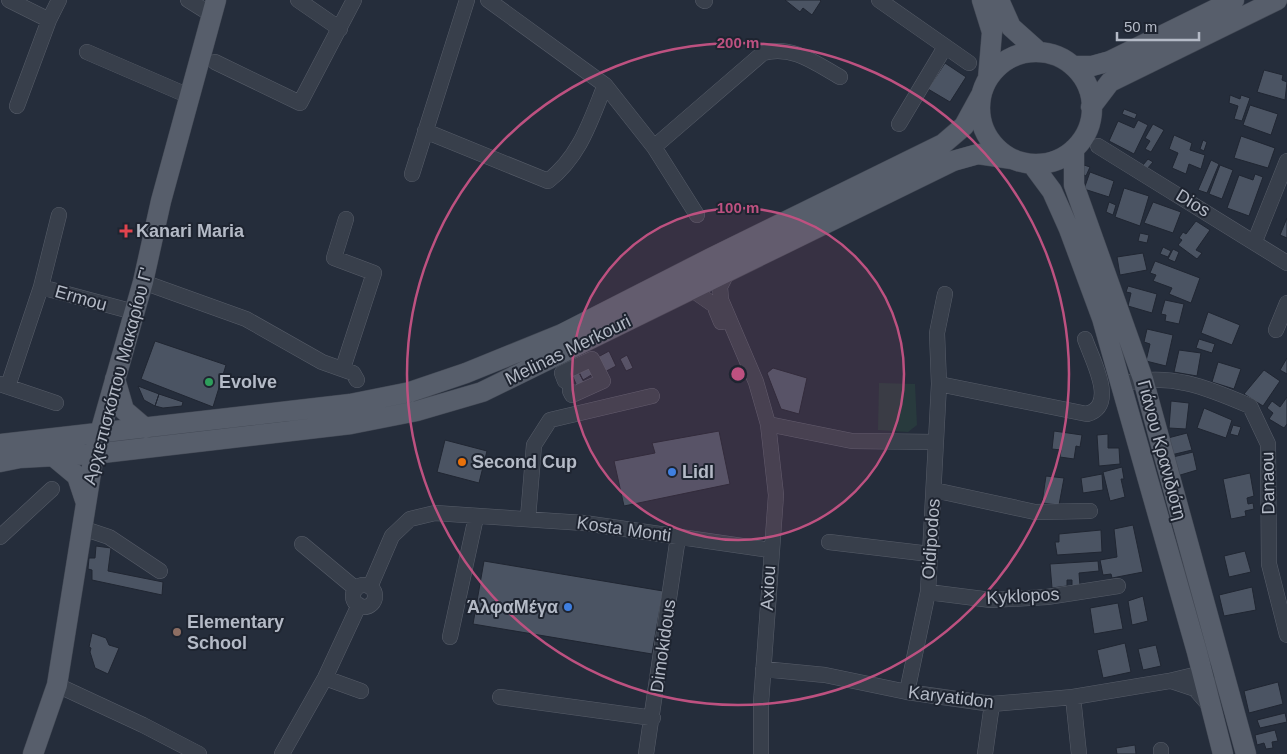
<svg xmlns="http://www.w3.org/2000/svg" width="1287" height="754" font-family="Arial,sans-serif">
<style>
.green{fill:#283a3d}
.building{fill:#4b5463;stroke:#202632}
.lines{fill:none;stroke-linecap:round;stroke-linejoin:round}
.minor-casing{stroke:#575d69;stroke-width:16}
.major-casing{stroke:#424854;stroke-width:21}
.minor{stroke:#383f4b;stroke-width:15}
.major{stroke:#575e6b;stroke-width:20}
.ring{fill:none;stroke:#bd5180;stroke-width:2.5}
.health-dot{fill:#e0444e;stroke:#1e2430;stroke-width:2}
.leisure-dot{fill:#2e9e5b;stroke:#1e2430;stroke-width:2}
.food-dot{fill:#e8710a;stroke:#1e2430;stroke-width:2}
.shop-dot{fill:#3f7fe0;stroke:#1e2430;stroke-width:2}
.education-dot{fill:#8d6e63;stroke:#1e2430;stroke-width:2}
.labels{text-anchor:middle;stroke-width:4;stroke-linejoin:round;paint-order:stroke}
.street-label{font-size:18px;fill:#b4bac6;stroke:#1e2430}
.poi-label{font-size:18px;font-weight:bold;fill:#b4bac6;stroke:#1e2430;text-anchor:start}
.centre{fill:#bd5180;stroke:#1e2430;stroke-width:2.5}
.ring-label{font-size:15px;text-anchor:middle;font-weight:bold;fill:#bd5180;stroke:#1e2430;stroke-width:4;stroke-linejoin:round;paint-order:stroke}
</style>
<rect width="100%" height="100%" fill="#252d3b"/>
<path class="green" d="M879 383 915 384 917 425 908 432 878 430Z"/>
<path class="building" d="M785 0H820L821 1 812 15 803 8 800 12Z
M945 63 966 77 950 102 928 89Z
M1264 70 1283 75 1282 80 1287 82 1285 100 1257 92Z
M1230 95 1240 99 1241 95 1250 98 1242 121 1234 119 1238 106 1229 103Z
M1250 105 1278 114 1271 135 1243 125Z
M1124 109 1137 114 1135 119 1122 114Z
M1138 120 1148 125 1134 154 1109 141 1118 121 1134 128Z
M1153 124 1164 130 1151 152 1145 149 1150 141 1145 138Z
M1174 135 1192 143 1190 150 1205 155 1201 169 1189 164 1186 174 1172 168 1178 153 1169 149Z
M1241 136 1275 148 1268 168 1234 158Z
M1203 140 1207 142 1204 151 1200 149Z
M1148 159 1153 162 1147 169 1143 165Z
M1211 160 1219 164 1207 193 1198 190Z
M1084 165 1090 167 1086 176 1080 173Z
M1220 165 1233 170 1222 199 1209 194Z
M1090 172 1114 181 1109 197 1084 189Z
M1255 174 1263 177 1249 216 1227 208 1239 175 1253 180Z
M1124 188 1149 196 1140 226 1115 217Z
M1109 202 1116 205 1113 215 1106 212Z
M1153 202 1181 212 1173 233 1144 223Z
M1287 218V238L1280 235Z
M1196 221 1210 230 1196 250 1202 253 1197 259 1178 245 1182 240 1179 238 1183 232 1186 234Z
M1140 233 1149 235 1147 243 1138 241Z
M1163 247 1171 251 1168 257 1160 254Z
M1173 249 1179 252 1175 262 1168 259Z
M1143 253 1147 270 1120 275 1117 257Z
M1155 261 1200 278 1191 303 1169 294 1172 288 1153 281 1156 275 1150 273Z
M1128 286 1157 294 1152 313 1128 306 1131 293 1126 292Z
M1165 300 1184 304 1179 324 1165 321 1166 315 1161 314Z
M1208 312 1240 325 1232 345 1201 333Z
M1147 329 1173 335 1166 366 1146 361 1150 344 1144 342Z
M1199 339 1215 344 1212 353 1196 348Z
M155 341 226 365 213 407 141 379Z
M1179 350 1201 353 1197 376 1174 372Z
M609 351 616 366 595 377 593 374 583 380 578 370 587 363Z
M627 355 633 368 626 371 620 359Z
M1287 358V374L1280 370Z
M1218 362 1241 369 1234 389 1212 382Z
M773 368 807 378 799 414 781 409 767 373Z
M577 369 587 388H569L576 384 571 372Z
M1264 370 1280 381 1263 406 1244 394Z
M138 386 159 394 155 406 144 400Z
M159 394 183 402 182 406 163 408 155 406Z
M1287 397V424L1284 428 1269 419 1273 413 1267 408 1272 401 1280 407Z
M1171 401 1189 403 1186 429 1169 428Z
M1204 408 1232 420 1226 438 1197 428Z
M1233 425 1241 427 1238 436 1230 434Z
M719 431 730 484 624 506 614 461 655 453 652 443Z
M1054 431 1082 435 1080 447 1076 446 1074 459 1060 457 1061 450 1052 449Z
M1187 433 1192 450 1171 455 1168 438Z
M1108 434V448H1119L1120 464 1099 466 1097 435Z
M445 440 487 451 479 483 437 472Z
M1193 452 1197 470 1177 476 1173 457Z
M1122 467 1124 479H1121L1125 497 1110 501 1103 472Z
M1250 473 1254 496 1247 498 1248 504 1253 503 1254 509 1245 511 1246 516 1231 519 1223 479Z
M1102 474 1103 490 1083 493 1081 478Z
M1046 476 1064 478 1059 505 1042 503Z
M1133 525 1143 572 1112 578 1111 574 1103 575 1100 560 1117 557 1114 529Z
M1101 530 1102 552 1057 555 1055 542H1059V534Z
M96 546 111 548 108 571 163 582 162 595 92 580V570L88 569 89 558H95Z
M1245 551 1251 572 1229 577 1224 556Z
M484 561 663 591 652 654 473 624Z
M1098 561 1099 571 1079 573 1080 586 1072 587V580H1067V586L1052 588 1050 564Z
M1252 587 1256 610 1224 616 1219 595Z
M1143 596 1148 621 1132 625 1128 601Z
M1118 603 1123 629 1094 634 1090 608Z
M92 633 106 638 109 645 119 648 108 674 95 668 90 652 91 648 89 647Z
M1125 643 1131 672 1103 678 1097 650Z
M1156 645 1161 666 1143 670 1138 649Z
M1278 682 1283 704 1249 713 1244 691Z
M1285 713 1287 722 1260 728 1257 720Z
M1275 730 1278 741 1272 742 1273 748 1266 749 1264 743 1257 745 1255 735Z
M1135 745 1136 754H1117L1116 748Z"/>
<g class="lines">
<g class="minor-casing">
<path id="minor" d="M9 0 49 20
M188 0 212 15
M298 0 340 29
M488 0 605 85 654 147 697 215
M703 0 705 1
M879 0 969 63
M87 52 189 96
M215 62 300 103 354 0
M17 106 49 20 59 0
M899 124 945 47
M425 131 548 181C580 156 590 122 605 85
M1098 146 1287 263
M654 147 763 53C793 45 815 63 840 77
M412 174 467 0
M59 215 41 287 134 312
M1255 241 1287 161
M727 273 720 287 721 300 756 382 768 424 776 495 761 703V754
M143 282 246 319 322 362 353 373 357 380
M691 289 714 305 721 322
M1276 330 1287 303
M343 368 374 273 334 258 346 219
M565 381 562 373 592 359 603 381 572 395 570 391
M0 384 56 403
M939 384 1087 414C1118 405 1092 360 1085 339
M1121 384C1170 372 1206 387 1250 406L1268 444 1269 564 1287 635
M8 386 41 287
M768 424 852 441 936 442
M934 490 1035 512 1090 511
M528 518 534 445 550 420 652 396
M82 528 109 537 160 571
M0 537 52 489
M829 542 930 554
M302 544 356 589
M353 596a11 11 0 1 1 22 0a11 11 0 1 1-22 0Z
M370 587 392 536 410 519 435 513 584 523 770 550
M928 592 991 600 1047 597 1118 586
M450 637 476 517
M763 669 825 675 907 692 992 704 1073 697 1169 681 1211 671
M325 678 361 691
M1171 681 1195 689 1209 705
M57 685 143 725 199 754
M907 692 928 592 939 384 937 333 945 294
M500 697 653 718
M1073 697 1079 754
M1161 750V754
M282 754 325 678 359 605
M646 754 678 537
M985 754 992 704"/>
</g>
<g class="major-casing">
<path id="major" d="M982 0 992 32 988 79
M999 0 1011 27 1039 52
M980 108a56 56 0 1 1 112 0a56 56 0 1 1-112 0Z
M1073 66H1092L1110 61 1234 0
M1091 107 1110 82 1277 0
M1074 149V185L1143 379 1246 754
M1032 164 1052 191 1069 229 1102 318 1197 652 1223 754
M115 379 124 410 145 428
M0 444 350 404 410 392 466 373 562 334 711 258 943 144 964 126 981 95
M53 456 77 476 85 500
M0 462 20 458 94 454 351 424 417 411 482 392 953 161 978 154 1012 159
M33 754 57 685 94 454 143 282 161 201 216 0"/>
</g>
<use href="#minor" class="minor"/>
<use href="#major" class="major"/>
</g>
<circle cx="738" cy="374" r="166" fill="#bd5180" fill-opacity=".12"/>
<g class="ring">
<circle cx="738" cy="374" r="166"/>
<circle cx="738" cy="374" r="331"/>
</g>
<path class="health-dot" d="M123.5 223.5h5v5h5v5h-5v5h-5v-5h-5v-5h5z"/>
<circle class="leisure-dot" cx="209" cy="382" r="5"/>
<circle class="food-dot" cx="462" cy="462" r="5"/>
<g class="shop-dot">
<circle cx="672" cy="472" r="5"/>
<circle cx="568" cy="607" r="5"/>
</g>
<circle class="education-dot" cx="177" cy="632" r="5"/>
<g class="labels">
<g class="street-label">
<text transform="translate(1193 203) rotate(31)" y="6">Dios</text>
<text transform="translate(81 298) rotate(16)" y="6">Ermou</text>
<text transform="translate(568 350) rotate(-26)" y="6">Melinas Merkouri</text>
<text transform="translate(118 376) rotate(-75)" y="6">Αρχιεπισκόπου Μακαρίου Γ'</text>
<text transform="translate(1162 450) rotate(75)" y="6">Γιάνου Κρανιδιότη</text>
<text transform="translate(1268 483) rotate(-91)" y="6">Danaou</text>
<text transform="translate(624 529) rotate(8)" y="6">Kosta Monti</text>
<text transform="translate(931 539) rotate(-86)" y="6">Oidipodos</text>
<text transform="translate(768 588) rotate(-87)" y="6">Axiou</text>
<text transform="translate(1023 596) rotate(-3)" y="6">Kyklopos</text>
<text transform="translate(663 646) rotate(-82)" y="6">Dimokidous</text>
<text transform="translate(951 697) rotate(7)" y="6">Karyatidon</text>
</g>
<g class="poi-label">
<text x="136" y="237">Kanari Maria</text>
<text x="219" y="388">Evolve</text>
<text x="472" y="468">Second Cup</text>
<text x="682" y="478">Lidl</text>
<text x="558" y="613" text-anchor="end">ΆλφαΜέγα</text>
<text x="187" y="628">Elementary<tspan x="187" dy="21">School</tspan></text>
</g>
</g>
<circle cx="738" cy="374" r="8" class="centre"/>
<g class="ring-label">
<text x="738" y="48">200 m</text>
<text x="738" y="213">100 m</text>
</g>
<path d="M1117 32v8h82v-8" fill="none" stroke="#b4bac6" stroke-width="2.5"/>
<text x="1124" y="32" font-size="15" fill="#b4bac6" stroke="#1e2430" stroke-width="4" paint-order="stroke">50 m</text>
</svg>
